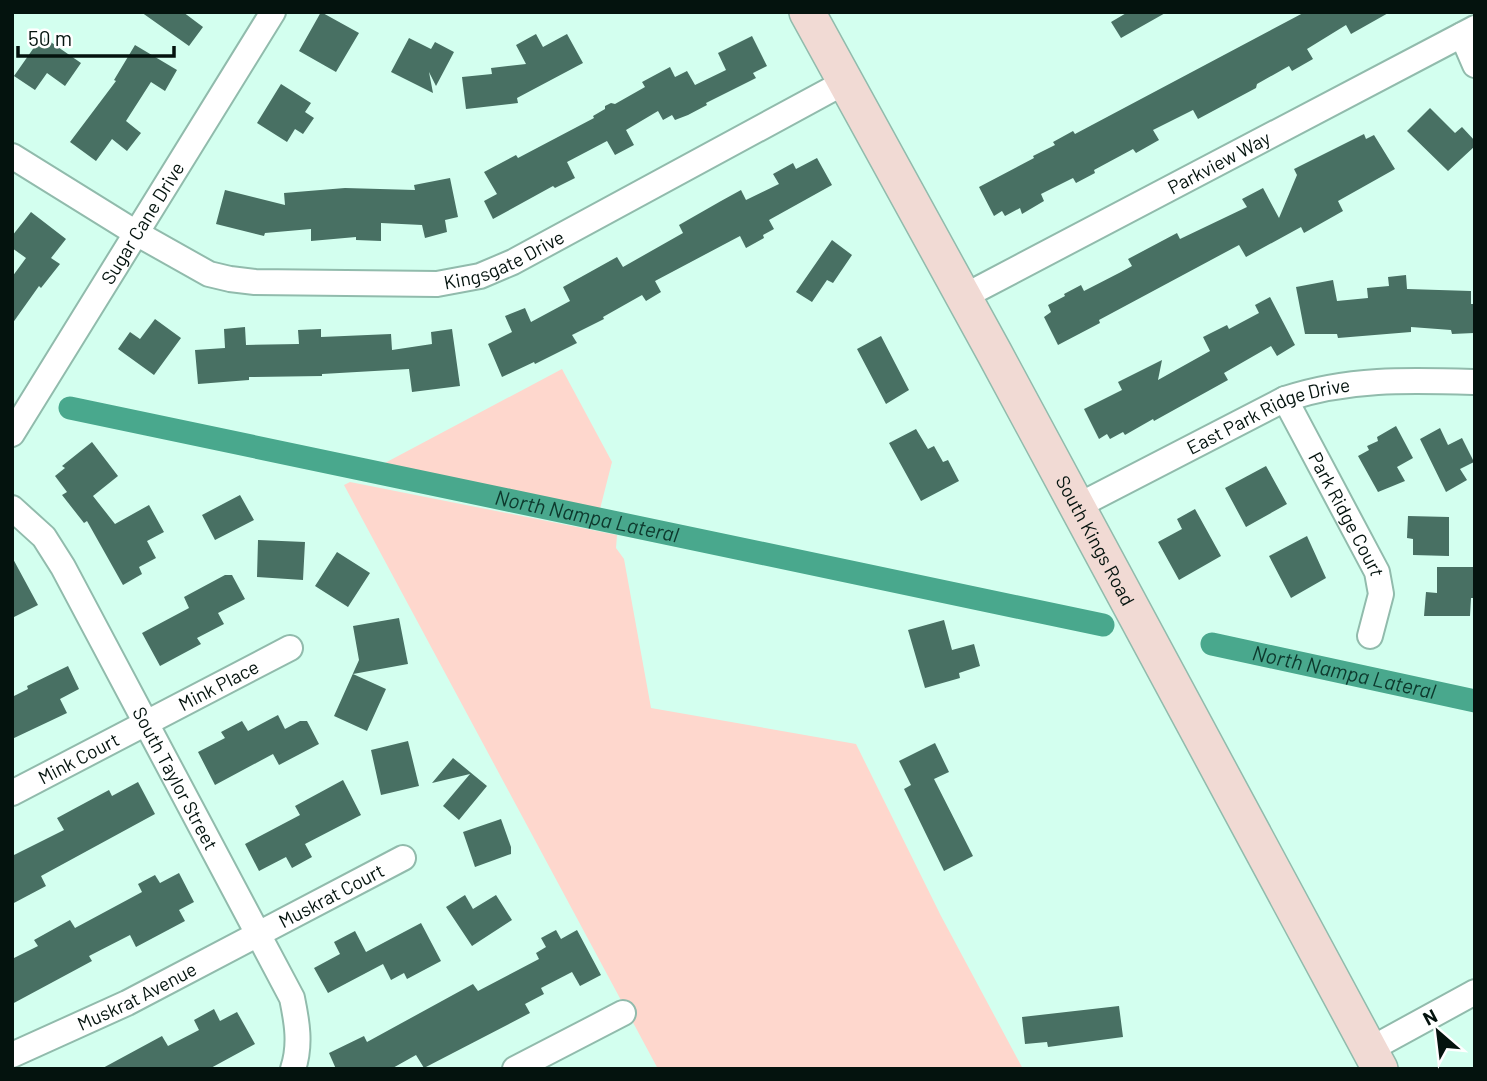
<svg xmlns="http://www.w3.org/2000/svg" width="1487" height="1081" font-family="Barlow,sans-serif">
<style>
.green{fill:#fed7cd}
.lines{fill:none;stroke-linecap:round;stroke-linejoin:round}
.canal{stroke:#49a88d;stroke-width:23}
.building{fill:#487063}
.minor-casing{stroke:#91bbac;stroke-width:28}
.secondary-casing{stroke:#91bbac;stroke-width:38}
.minor{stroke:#fff;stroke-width:24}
.secondary{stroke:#f1dad4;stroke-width:35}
.labels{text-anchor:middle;stroke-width:5;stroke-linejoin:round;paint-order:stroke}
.street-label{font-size:19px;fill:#04130e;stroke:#fff}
.water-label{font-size:21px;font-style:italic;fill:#0d392d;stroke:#fff}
</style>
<rect width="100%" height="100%" fill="#d3ffef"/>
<path class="green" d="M562 369 612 462 600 509 383 464Z
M350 482 617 535 616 548 624 559 651 708 856 744 941 916 1023 1069H658L344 485Z"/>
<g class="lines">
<g class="canal">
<path id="s1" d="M70 408 1103 625"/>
<path id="s2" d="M1212 644 1475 701"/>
</g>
</g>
<path class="building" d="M141 12H183L203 27 189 46Z
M321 12 359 33 336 72 299 51Z
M1128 12H1167L1121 38 1111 22Z
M1305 12H1390L1351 34 1346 25 1307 49 1313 59 1292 71 1289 66 1257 84 1256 88 1198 119 1193 110 1153 130 1159 140 1136 153 1133 149 1094 170 1095 173 1076 183 1073 178 1041 194 1044 201 1022 214 1020 208 1005 216 1002 211 994 216 979 187 1034 158 1033 156 1055 145 1053 142 1073 131 1075 134Z
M536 34 543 47 567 34 583 63 517 98 518 103 466 109 462 77 492 74 491 68 526 64 516 45Z
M42 36 81 63 65 86 47 73 35 90 14 76Z
M752 36 767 66 753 73 756 78 706 103 707 105 688 115 675 120 672 115 663 120 658 111 626 130 634 145 615 155 607 141 567 162 575 178 555 188 553 186 493 219 484 201 497 194 484 172 516 155 518 158 594 118 593 116 605 109V106L611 103 615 104 645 87 642 82 670 67 675 77 687 71 695 85 726 70 718 53Z
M409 38 431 49 435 42 454 52 436 86 429 72 433 93 391 72Z
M135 45 177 70 165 91 151 82 126 121 141 133 127 151 112 139 96 161 70 142 116 81 114 80Z
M281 84 311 103 305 112 314 118 303 134 295 129 287 142 257 123Z
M1430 108 1455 133 1462 127 1475 141V146L1448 171 1407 131Z
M1364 134 1366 139 1374 135 1395 169 1338 201 1343 211 1304 233 1301 227 1246 257 1239 245 1099 320 1100 323 1058 345 1044 317 1051 312 1048 305 1065 296 1064 294 1081 285 1084 291 1121 272 1132 266 1128 259 1177 233 1180 239 1247 207 1242 199 1263 188 1279 218 1297 175 1294 169Z
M817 158 832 185 769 220 774 229 763 235 764 238 746 248 740 236 655 281 661 292 646 301 642 295 603 317 604 319 572 335 577 343 535 364 534 362 502 377 488 344 512 332 505 316 525 308 531 322 570 301 563 287 617 257 623 267 683 233 679 225 721 201 741 190 746 200 779 184 773 174 793 163 796 169Z
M450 178 458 217 445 220 447 232 425 238 422 225 381 223V241L356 240V237L311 241V229L265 233 264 236 216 224 225 190 285 205 284 193 345 188 415 190 414 185Z
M31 212 66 239 51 258 60 264 41 288 39 286 12 324V277L26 258 12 248V236Z
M832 240 852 255 833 283 827 280 812 302 796 292Z
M1406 275 1407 289 1471 291V304H1474V333L1452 334 1451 330 1411 327V332L1338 338 1337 334H1305L1296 287 1333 280 1337 301 1368 298 1367 288 1389 286 1388 277Z
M1270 297 1295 345 1277 356 1271 346 1224 373 1228 380 1154 421 1153 419 1125 435 1123 432 1110 439 1107 434 1099 439 1084 409 1122 390 1118 382 1162 360 1158 380 1210 351 1203 337 1227 325 1229 329 1259 313 1255 305Z
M155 319 181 338 154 375 118 349 130 332 140 339Z
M245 327 246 345 299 344 298 330 321 329V337L391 334 392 350 432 344 431 332 452 329 460 386 412 392 409 369 322 374V376L249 377V380L198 384 195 350 225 348 224 329Z
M881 336 909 390 886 404 857 349Z
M1396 426 1413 458 1397 467 1405 481 1378 492 1358 456 1369 450 1367 446 1378 441 1377 437Z
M1440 428 1448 445 1462 438 1474 462 1460 469 1467 480 1446 492 1420 439Z
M916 429 928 449 934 446 943 462 948 460 959 481 921 501 889 443Z
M92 442 118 476 93 496 115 524 149 505 164 532 147 541 156 558 139 567 142 574 123 585 87 521 84 523 62 495 67 492 55 476 65 468 62 466Z
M1266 466 1287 504 1246 527 1225 488Z
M240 495 254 520 215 540 202 515Z
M1195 509 1221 556 1179 580 1158 542 1182 529 1177 519Z
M1408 516 1449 517V556L1413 555V539L1407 538Z
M1307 536 1326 578 1291 598 1269 556Z
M258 540 305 542 303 580 257 577Z
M337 552 370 573 348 607 315 586Z
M12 557 38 605 12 618Z
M1437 567H1475V598H1471L1470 616H1424L1426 592 1437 593Z
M225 575H232L245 599 218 613 224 624 197 638 201 644 160 666 142 633 189 608 184 597Z
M399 618 408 664 353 674 386 689 367 731 334 716 359 660 353 626Z
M944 620 952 650 974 644 980 666 959 673 960 678 925 688 908 630Z
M68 666 79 689 60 699 67 713 12 739V697L28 689 27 686Z
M278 715 285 729 300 721H307L319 744 279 765 273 754 215 785 198 752 225 738 221 732 242 721 248 731Z
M408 741 419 786 381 795 371 750Z
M935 743 949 772 934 779 973 856 944 871 904 789 911 785 899 761Z
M453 758 487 786 459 820 443 806 470 774 432 783Z
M343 780 361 815 305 844 312 857 292 868 286 857 259 871 245 844 300 815 295 806Z
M138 782 155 814 41 876 46 886 12 904V856L64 830 57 818 109 790 112 796Z
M501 819 511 847V854L475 867 463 832Z
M179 873 194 902 179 910 185 921 136 947 130 935 89 956 92 961 12 1004V959L38 946 34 940 70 920 75 928 142 892 138 884 155 875 160 883Z
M465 895 473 909 496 895 512 920 472 946 446 907Z
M421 923 441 961 407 979 404 973 391 980 383 964 328 993 314 968 340 954 334 942 355 931 366 952Z
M556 930 561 939 577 930 601 975 580 986 572 972 541 988 544 994 525 1004 530 1013 424 1068 416 1055 391 1069H336L329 1053 364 1036 367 1042 473 984 478 991 539 959 536 953 546 947 541 938Z
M1119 1006 1123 1037 1048 1047 1047 1042 1025 1044 1022 1017Z
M214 1009 220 1021 237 1012 255 1044 209 1069H101L162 1036 168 1046 199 1030 194 1020Z"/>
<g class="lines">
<g class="minor-casing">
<g id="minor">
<path d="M1462 35 1475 65"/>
<path id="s3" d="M12 156 136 233 209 274 230 279 255 282 437 284 480 276 513 262 845 82"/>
<path id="s4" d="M963 297 1475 28"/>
<path id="s5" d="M1285 399 1377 572 1381 594 1370 636"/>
<path id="s6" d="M12 434 273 12"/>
<path id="s7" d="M1076 507 1285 399C1348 378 1408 380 1475 382"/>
<path id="s8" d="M12 508 44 537 63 567 292 998C297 1022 301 1045 293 1069"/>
<path id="s9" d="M12 793 290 648"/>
<path d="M1369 1050 1475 992"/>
<path id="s10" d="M12 1055 127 1003 403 858"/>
<path d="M515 1069 623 1013"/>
</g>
</g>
<g class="secondary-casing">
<g id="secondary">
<path id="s11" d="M807 12 995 354 1380 1069"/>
</g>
</g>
<use href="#minor" class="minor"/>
<use href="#secondary" class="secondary"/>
</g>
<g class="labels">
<g class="street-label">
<text dy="7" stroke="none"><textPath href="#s4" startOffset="289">Parkview Way</textPath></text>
<text dy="7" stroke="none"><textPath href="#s6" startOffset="248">Sugar Cane Drive</textPath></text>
<text dy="7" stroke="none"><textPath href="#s3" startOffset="530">Kingsgate Drive</textPath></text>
<text dy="7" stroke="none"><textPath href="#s7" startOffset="214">East Park Ridge Drive</textPath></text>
<text dy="7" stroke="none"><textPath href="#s5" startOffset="131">Park Ridge Court</textPath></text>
<text dy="7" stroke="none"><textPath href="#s11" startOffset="602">South Kings Road</textPath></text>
<text dy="7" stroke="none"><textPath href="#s9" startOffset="233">Mink Place</textPath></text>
<text dy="7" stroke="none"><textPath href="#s9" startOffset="75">Mink Court</textPath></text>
<text dy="7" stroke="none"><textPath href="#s8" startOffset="318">South Taylor Street</textPath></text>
<text dy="7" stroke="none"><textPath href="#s10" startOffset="357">Muskrat Court</textPath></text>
<text dy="7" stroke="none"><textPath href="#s10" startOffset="138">Muskrat Avenue</textPath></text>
</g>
<g class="water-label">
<text dy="7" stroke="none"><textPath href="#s1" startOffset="528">North Nampa Lateral</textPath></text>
<text dy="7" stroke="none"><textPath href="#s2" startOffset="135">North Nampa Lateral</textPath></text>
</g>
</g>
<rect width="1487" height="1081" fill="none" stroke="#04130e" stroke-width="28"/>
<g transform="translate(1438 1032) rotate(332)" stroke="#ffffff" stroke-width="5" paint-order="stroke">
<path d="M0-5L12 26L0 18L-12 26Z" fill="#04130e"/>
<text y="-10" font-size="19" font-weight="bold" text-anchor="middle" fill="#04130e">N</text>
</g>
<path d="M18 46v10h156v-10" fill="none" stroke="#04130e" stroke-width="3.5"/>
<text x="28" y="46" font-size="21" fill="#04130e" stroke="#ffffff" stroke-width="5" paint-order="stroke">50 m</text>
</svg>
